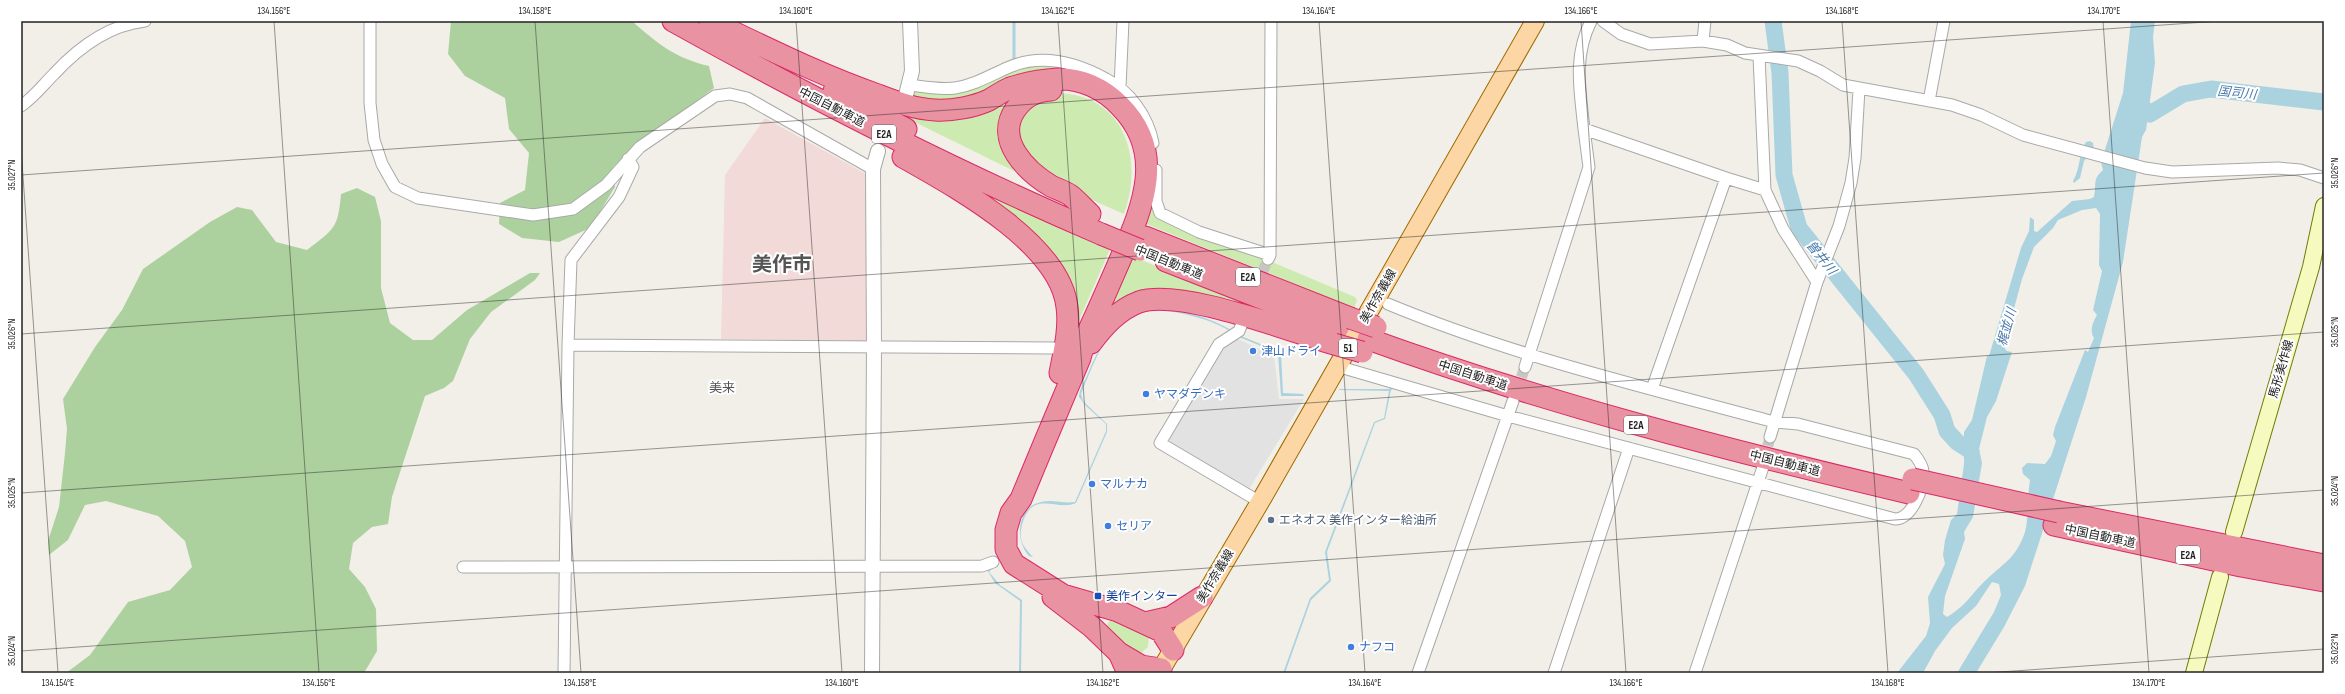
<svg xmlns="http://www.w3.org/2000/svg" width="2345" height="694" font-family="'Sofia Sans Condensed','Noto Sans JP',sans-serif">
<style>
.commercial{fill:#f2dad9}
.grass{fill:#cdebb0}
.forest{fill:#add19e}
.parking{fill:#e2e2e2}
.water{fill:#aad3df;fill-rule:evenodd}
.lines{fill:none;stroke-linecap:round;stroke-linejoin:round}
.stream{stroke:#aad3df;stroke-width:3}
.river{stroke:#aad3df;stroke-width:17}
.minor-tunnel{stroke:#c8c6c1;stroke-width:11;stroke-dasharray:11 5.5;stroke-linecap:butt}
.minor-casing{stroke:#a9a9a9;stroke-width:13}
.tertiary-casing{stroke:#a9a9a9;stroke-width:16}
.secondary-casing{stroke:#707d05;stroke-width:18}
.primary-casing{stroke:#a06b00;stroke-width:20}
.motorway-casing{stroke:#dc2a67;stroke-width:23}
.minor{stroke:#fff;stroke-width:11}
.tertiary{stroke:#fff;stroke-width:14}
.secondary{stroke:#f7fabf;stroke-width:16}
.primary{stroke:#fcd6a4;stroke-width:18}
.motorway{stroke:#e892a2;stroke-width:21}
.motorway-bridge-casing{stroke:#dc2a67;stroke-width:23;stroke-linecap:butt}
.motorway-bridge{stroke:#e892a2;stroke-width:21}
.ticks{fill:none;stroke:#222;stroke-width:1;stroke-opacity:0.45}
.shop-dot{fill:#3f7fe0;stroke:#fff;stroke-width:1.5}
.service-dot{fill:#5c6f8a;stroke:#fff;stroke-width:1.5}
.transit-dot{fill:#1a4fb4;stroke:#fff;stroke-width:1.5}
.labels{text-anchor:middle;stroke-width:4;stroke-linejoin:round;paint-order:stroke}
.shield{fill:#fff;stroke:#646464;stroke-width:1}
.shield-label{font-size:11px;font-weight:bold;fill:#222}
.street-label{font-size:12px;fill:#222;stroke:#fff}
.shop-label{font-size:12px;fill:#366cbe;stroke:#fff;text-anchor:start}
.service-label{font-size:12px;fill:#4e5e75;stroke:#fff;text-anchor:start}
.transit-label{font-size:12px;fill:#164399;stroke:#fff;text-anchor:start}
.water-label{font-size:13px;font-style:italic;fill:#4a7aab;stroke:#fff}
.neighbourhood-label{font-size:13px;fill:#555;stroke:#fff}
.town-label{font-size:20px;font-weight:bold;fill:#555;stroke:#fff}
.neatline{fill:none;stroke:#222;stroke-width:1.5}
.ticks-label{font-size:10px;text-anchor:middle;fill:#222}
</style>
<rect width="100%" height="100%" fill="#f2efe9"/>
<path class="commercial" d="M765 118 868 175 867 341 721 339 725 175Z"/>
<path class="grass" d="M1055 63C1120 73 1156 119 1154 184 1154 194 1149 206 1157 213 1161 217 1168 219 1173 222 1201 236 1232 245 1262 255L1264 260 1260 270 1139 221C1153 187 1156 154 1137 121 1128 105 1115 94 1098 85 1026 47 975 128 908 101L910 94 916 89 963 90 979 85 1016 68Z
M1013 92 1007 111 1032 180 876 103 893 106Z
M1058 93C1125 95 1144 159 1124 214L1067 189 1025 158 1015 121 1019 111Z
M892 145 1111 247 1072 336 1062 280Z
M1126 254 1321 331 1187 297 1105 319Z
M1272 262 1355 297 1357 300 1353 311 1265 271Z
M1111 619 1149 636 1148 647 1140 654 1132 653 1106 626Z"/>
<path class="forest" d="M451 21H632C658 44 675 58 709 66L714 88 643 140 613 167 615 187 590 228 559 242 522 238 499 224 500 203 525 190 529 153 509 129 505 98 465 76 448 54Z
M357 188 375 197 381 221V288L390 323 413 340H432L467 310 530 273H540L535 280 491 312 470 339 453 381 444 388 425 396 392 497 388 524 372 527 353 543 349 569 365 587 376 609 377 651 364 673H66L90 655 128 602 170 590 192 567 185 541 158 516 106 501 85 505 68 540 49 555 48 541 59 507 65 453 67 429 63 399 95 347 122 310 143 269 210 222 237 207 252 210 276 242 307 250C334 229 338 229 341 194Z"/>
<path class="parking" d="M1238 339 1274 356 1279 399H1304L1249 489 1171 445 1169 437 1225 346Z"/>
<path class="water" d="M2131 21H2155L2153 37 2155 63 2146 130 2142 137 2123 262 2086 397 2025 586 2004 627 1976 673H1957L1994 612 2001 595 1999 584 1992 582 1976 606 1952 628 1935 651 1923 673H1897L1926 636 1930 623 1928 597 1945 564 1943 555 1945 540 1951 520 1957 514 1964 464V432L1972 420 1987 356H1989L2021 248 2029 231 2030 217 2034 220V231L2037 232 2072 201 2090 199 2094 197C2097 182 2092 180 2103 170L2101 162 2123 93ZM2096 208 2100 214 2099 265 2102 271 2093 310 2097 315C2093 322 2089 330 2094 338L2088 352 2085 350 2055 427 2053 435 2056 441 2051 456 2045 464 2027 463 2022 468 2023 474 2030 480C2027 497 2029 517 2025 532 2016 558 2005 562 1987 579 1971 594 1967 605 1947 617L1943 614 1945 596 1965 539 1964 532 1973 517 1982 463 1979 449 1987 417 1996 401 2012 352 2007 351 2005 349V342L2022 279 2034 247 2053 228 2058 220 2082 210Z
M2090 141 2093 143 2094 149 2084 161 2080 178 2074 183 2073 181C2081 168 2078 154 2086 142Z
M1150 308C1178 307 1209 317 1233 331L1231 332C1217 322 1197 317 1180 313 1115 299 1102 344 1081 394L1083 401 1107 424V432L1076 503C1057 512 1032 488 1022 525 1018 542 1024 547 1033 557L1029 556C1015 541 1016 508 1041 502 1052 499 1064 504 1075 502L1106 431V424L1086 406 1079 397C1079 389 1086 379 1089 371 1102 341 1115 315 1150 308Z
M1241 336 1281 352 1283 393 1303 394 1304 396H1281L1278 353 1239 337Z
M1398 386 1391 390 1385 419 1375 423 1327 552 1331 581 1311 600 1285 673H1283L1310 598 1329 580 1325 552 1374 422 1384 418 1389 391 1339 390V389H1388Z
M993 566V568L989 572 1000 585 1022 600 1021 673H1019L1020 601 995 583 986 568Z"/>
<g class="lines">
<path class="stream" d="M1014 60V21"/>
<path class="river" d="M1773 21 1780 73 1784 175 1799 228 1916 374 1942 415 1947 431 1957 442 1971 451
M2136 101 2150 114 2183 94 2211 89 2324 102"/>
<path class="minor-tunnel" d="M1243 320 1268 259
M1516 393 1525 367
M1764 462 1770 437"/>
<g class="minor-casing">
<path id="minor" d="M370 21V103L374 140 382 164 395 187 418 198 533 215 573 209 606 185 640 147 715 96 730 94 747 98 873 169
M1603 21 1621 34 1650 44 1703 41 1727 45 1745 53 1798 61 1820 71 1843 85 1952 105 1981 115 2023 135 2145 168 2172 172 2278 168 2300 170 2324 178
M1703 41 1705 21
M1759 56 1765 190
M910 85C924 87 941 90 955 88 974 85 989 76 1007 68 1040 53 1075 62 1106 79 1130 91 1148 117 1153 143
M1120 87 1123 21
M1929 101 1944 21
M21 106C34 97 43 85 54 74 78 48 109 25 145 21
M1584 129C1580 90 1573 57 1591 21
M1156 170V201L1160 213 1199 232 1270 255
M1726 178 1765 190 1783 229 1817 282
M1268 259 1270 255 1271 21
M1243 321 1239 331 1219 344 1160 443 1260 502
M568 345 1054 348
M1525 367 1589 167 1584 129 1726 178 1652 389
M1347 369 1508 416 1895 519C1912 519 1925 486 1923 471 1922 464 1918 459 1914 454L1798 424 1774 422C1645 387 1513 356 1388 304
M1770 437 1817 282 1839 226 1851 183 1855 158 1859 89
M463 567 982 566 993 562
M564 673 568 345 571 260 619 197 633 167 628 159
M1418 673 1513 401
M1554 673 1629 448
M1695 673 1763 467"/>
</g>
<g class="tertiary-casing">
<path id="tertiary" d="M905 99 912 71 910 21
M872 673 874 348 873 169 878 151"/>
</g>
<g class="secondary-casing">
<path id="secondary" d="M2234 532 2311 267 2324 206
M2194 673 2220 577"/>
</g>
<g class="primary-casing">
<path id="primary" d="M1159 673 1260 502 1535 21"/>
</g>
<g class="motorway-casing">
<path id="motorway" d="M673 21C813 99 954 171 1101 234
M710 21C765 47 820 75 878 95 896 102 915 109 935 110 952 111 974 107 989 100 996 96 1003 91 1010 88 1025 83 1042 80 1058 79 1081 78 1104 89 1120 106 1167 153 1142 208 1120 260 1109 285 1098 311 1086 336L1080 358 1043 446 1021 499 1011 513 1006 530V549L1014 564 1063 595 1118 611 1161 631 1173 650
M1051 90C1035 91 1024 97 1015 110 995 140 1026 171 1051 186 1057 189 1064 191 1070 195 1077 200 1083 208 1090 214
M834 91 906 129
M903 157C954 186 1060 243 1067 307 1070 329 1064 352 1060 373
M1145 237 1350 318
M1166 261 1338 328
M1368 339C1545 403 1726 450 1909 493
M1091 343C1104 326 1118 310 1139 302 1181 288 1289 331 1334 344
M2059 512 2324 565
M2054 525 2241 566 2324 581
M1053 597 1092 627 1119 653 1128 673
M1145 623 1171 617 1202 597
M1119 653 1141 666 1161 669"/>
</g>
<use href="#minor" class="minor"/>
<use href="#tertiary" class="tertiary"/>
<use href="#secondary" class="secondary"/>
<use href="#primary" class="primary"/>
<use href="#motorway" class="motorway"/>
<g class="motorway-bridge-casing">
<path id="motorway-bridge" d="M1101 234 1140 250
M1350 318 1376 327
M1334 344 1362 352
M1913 479 2059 512"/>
</g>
<use href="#motorway-bridge" class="motorway-bridge"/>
</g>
<path class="ticks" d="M274 21 319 673M535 21 581 673M796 21 842 673M1058 21 1103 673M1319 21 1365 673M1581 21 1626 673M1842 21 1888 673M2103 21 2149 673M21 148 58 673M21 175 2220 21M21 334 2324 173M21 493 2324 332M21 651 2324 490M1986 673 2324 649"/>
<g class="shop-dot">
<circle cx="1253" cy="351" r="4"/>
<circle cx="1146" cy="394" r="4"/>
<circle cx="1092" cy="484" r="4"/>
<circle cx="1108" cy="526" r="4"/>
<circle cx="1351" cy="647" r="4"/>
</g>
<circle class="service-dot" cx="1271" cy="520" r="4"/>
<rect class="transit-dot" x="1094" y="592" width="8" height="8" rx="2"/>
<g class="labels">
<g class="shield">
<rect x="872" y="125" width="24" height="18" rx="3"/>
<rect x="1236" y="268" width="24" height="18" rx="3"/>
<rect x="1339" y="339" width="18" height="18" rx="3"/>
<rect x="1624" y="416" width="24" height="18" rx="3"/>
<rect x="2176" y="546" width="24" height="18" rx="3"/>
</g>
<g class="shield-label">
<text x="884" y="138">E2A</text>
<text x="1248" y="281">E2A</text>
<text x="1348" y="352">51</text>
<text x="1636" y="429">E2A</text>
<text x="2188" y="559">E2A</text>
</g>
<g class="street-label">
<text transform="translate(832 107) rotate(27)" y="4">中国自動車道</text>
<text transform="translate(1169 262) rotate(22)" y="4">中国自動車道</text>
<text transform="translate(1378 296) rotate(-60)" y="4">美作奈義線</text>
<text transform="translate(2281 369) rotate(-74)" y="4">馬形美作線</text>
<text transform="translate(1473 375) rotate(18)" y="4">中国自動車道</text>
<text transform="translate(1785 463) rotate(14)" y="4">中国自動車道</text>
<text transform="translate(2100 536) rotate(12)" y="4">中国自動車道</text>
<text transform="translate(1215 576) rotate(-59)" y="4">美作奈義線</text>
</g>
<g class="shop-label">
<text x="1261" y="355">津山ドライ</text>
<text x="1154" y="398">ヤマダデンキ</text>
<text x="1100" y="488">マルナカ</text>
<text x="1116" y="530">セリア</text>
<text x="1359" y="651">ナフコ</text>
</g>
<g class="service-label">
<text x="1279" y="524">エネオス 美作インター給油所</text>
</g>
<g class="transit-label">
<text x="1106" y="600">美作インター</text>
</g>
<g class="water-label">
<text transform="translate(2237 92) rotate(6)" y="5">国司川</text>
<text transform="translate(1822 257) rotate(51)" y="5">曽井川</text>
<text transform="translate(2006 327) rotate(-74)" y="5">梶並川</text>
</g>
<g class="neighbourhood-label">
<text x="722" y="392">美来</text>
</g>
<g class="town-label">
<text x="782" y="271">美作市</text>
</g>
</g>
<rect width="2345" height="694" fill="none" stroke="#ffffff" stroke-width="44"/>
<rect x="22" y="22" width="2301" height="650" class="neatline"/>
<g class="ticks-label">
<text x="274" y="14">134.156°E</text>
<text x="535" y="14">134.158°E</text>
<text x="796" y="14">134.160°E</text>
<text x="1058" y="14">134.162°E</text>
<text x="1319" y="14">134.164°E</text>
<text x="1581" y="14">134.166°E</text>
<text x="1842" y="14">134.168°E</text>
<text x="2104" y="14">134.170°E</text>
<text transform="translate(2334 173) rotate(-90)" y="4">35.026°N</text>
<text transform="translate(11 175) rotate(-90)" y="4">35.027°N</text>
<text transform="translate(2334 332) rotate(-90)" y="4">35.025°N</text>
<text transform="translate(11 334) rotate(-90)" y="4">35.026°N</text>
<text transform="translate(2334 491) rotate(-90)" y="4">35.024°N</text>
<text transform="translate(11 493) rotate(-90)" y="4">35.025°N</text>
<text transform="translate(2334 649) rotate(-90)" y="4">35.023°N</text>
<text transform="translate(11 651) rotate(-90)" y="4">35.024°N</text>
<text x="58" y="686">134.154°E</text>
<text x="319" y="686">134.156°E</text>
<text x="580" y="686">134.158°E</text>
<text x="842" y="686">134.160°E</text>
<text x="1103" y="686">134.162°E</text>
<text x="1365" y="686">134.164°E</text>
<text x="1626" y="686">134.166°E</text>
<text x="1888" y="686">134.168°E</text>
<text x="2149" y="686">134.170°E</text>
</g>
</svg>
